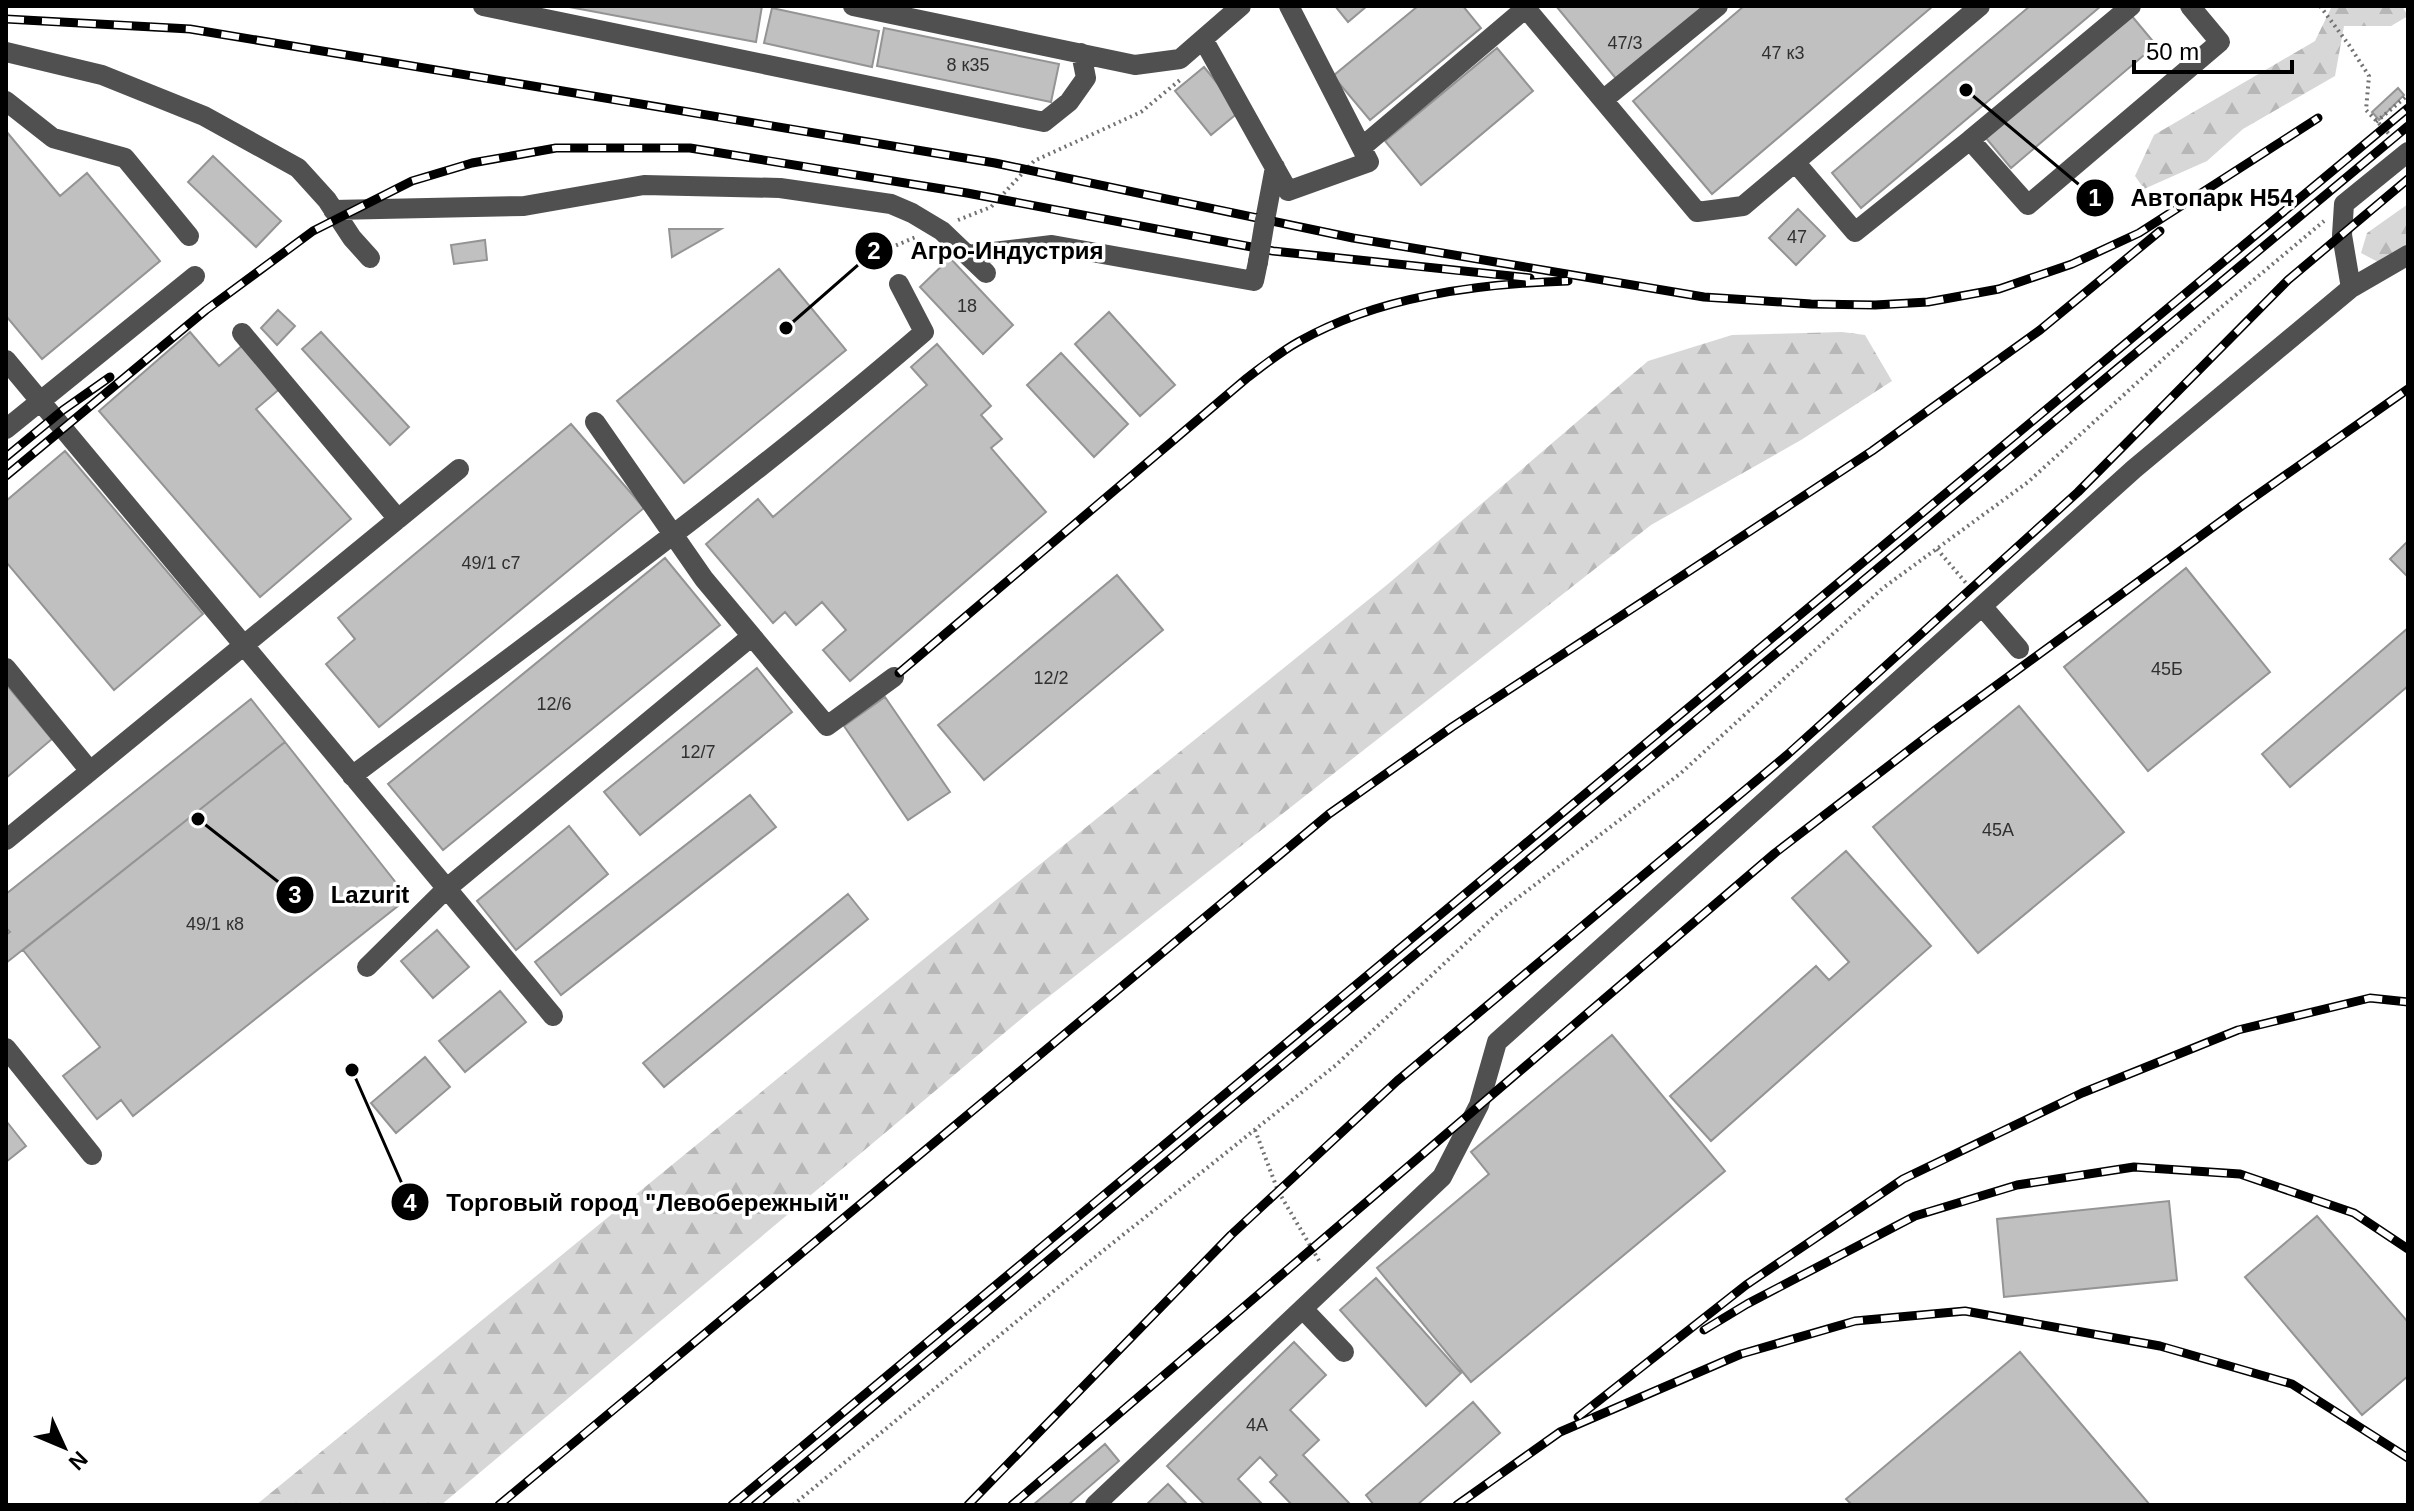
<svg xmlns="http://www.w3.org/2000/svg" width="2414" height="1511" font-family="Arial,sans-serif">
<style>
.forest{fill:url(#forest-firs)}
.building{fill:#c0c0c0;stroke:#949494;stroke-width:2}
.lines{fill:none;stroke-linecap:round;stroke-linejoin:round}
.path{stroke:#727272;stroke-width:4;stroke-dasharray:2 4;stroke-linecap:butt}
.minor{stroke:#505050;stroke-width:20}
.rail-casing{stroke:#000;stroke-width:9}
.rail{stroke:#fff;stroke-width:6;stroke-dasharray:18;stroke-linecap:butt}
.minor-bridge{stroke:#505050;stroke-width:20}
.labels{text-anchor:middle;stroke-width:7;stroke-linejoin:round;paint-order:stroke}
.number-label{font-size:18px;fill:#303030}
.leader{fill:none;stroke:#000;stroke-width:3}
.callout-dot{fill:#000;stroke:#fff;stroke-width:3}
.mark-label{font-size:24px;text-anchor:middle;font-weight:bold;fill:#fff}
.callout-label{font-size:24px;text-anchor:middle;font-weight:bold;fill:#000;stroke:#fff;stroke-width:7;stroke-linejoin:round;paint-order:stroke}
</style>
<defs>
<pattern id="forest-firs" width="22" height="20" patternUnits="userSpaceOnUse" patternTransform="scale(2)"><rect width="22" height="20" fill="#d7d7d7"/><path d="M5 1l3.5 6h-7zM16 11l3.5 6h-7z" fill="#b7b7b7"/></pattern>
</defs>
<rect width="100%" height="100%" fill="#fff"/>
<path class="forest" d="M2332 6H2402L2408 16 2391 26H2344L2335 76 2243 129 2207 161 2144 189 2135 176 2154 135 2315 41Z
M2408 204V245L2380 263 2361 253 2367 233Z
M1842 332 1865 335 1892 381 1801 440 1651 525 1033 1009 441 1505H256L1023 878 1388 584 1648 361 1732 335Z"/>
<path class="building" d="M564 6H762L756 42Z
M1335 6H1367L1348 22Z
M1418 6H1463L1481 28 1370 120 1333 76Z
M1556 6H1708L1618 81Z
M1744 6H1933L1712 194 1633 101Z
M2030 6H2101L1861 208 1832 173Z
M772 8 879 31 872 67 764 43Z
M2131 15 2156 45 2011 168 1986 138Z
M884 28 1059 64 1051 102 877 66Z
M1497 48 1533 91 1421 185 1385 141Z
M1204 67 1240 111 1211 135 1175 91Z
M2398 88 2404 95 2379 120 2372 112Z
M6 131 60 196 87 173 160 261 42 359 6 316Z
M213 156 281 221 256 247 188 182Z
M1798 209 1825 236 1796 265 1769 238Z
M669 229H721L672 257Z
M485 240 487 260 454 264 451 245Z
M950 258 1013 325 983 354 920 287Z
M779 269 846 350 684 483 617 401Z
M278 310 295 326 277 345 261 328Z
M1109 312 1175 385 1140 416 1075 344Z
M190 332 219 366 244 344 282 387 256 409 351 519 260 597 99 411Z
M321 332 409 427 390 445 302 349Z
M937 344 991 406 981 415 1002 439 991 448 1046 512 850 681 823 650 846 630 822 602 796 625 785 612 773 623 706 544 758 499 773 517 927 385 911 367Z
M1061 353 1128 424 1094 457 1027 385Z
M571 424 644 508 379 727 326 664 355 639 338 618Z
M65 451 203 614 114 690 6 562V501Z
M2408 541V577L2390 559Z
M665 558 720 625 443 850 388 784Z
M2186 568 2270 672 2148 771 2064 667Z
M1117 575 1163 630 984 780 938 725Z
M2408 628V686L2290 787 2262 754Z
M757 668 792 712 640 835 604 792Z
M6 684 52 739 6 778Z
M885 697 950 792 908 820 844 726Z
M251 699 285 742 6 963V935L10 932 6 928V894Z
M2019 706 2124 832 1978 953 1873 827Z
M285 742 408 898 133 1116 121 1100 97 1119 63 1076 100 1047 23 950Z
M750 795 776 827 561 995 535 962Z
M569 826 608 874 516 950 477 901Z
M1846 851 1931 946 1711 1141 1670 1096 1816 966 1829 980 1849 962 1792 898Z
M848 894 868 919 664 1087 643 1063Z
M437 930 469 967 433 998 401 961Z
M500 991 526 1022 465 1072 439 1041Z
M1612 1035 1725 1171 1471 1382 1377 1268 1489 1174 1471 1152Z
M425 1057 450 1087 396 1133 371 1103Z
M7 1122 26 1146 6 1162V1123Z
M2169 1201 2177 1280 2004 1297 1997 1219Z
M2317 1216 2408 1322V1376L2362 1415 2245 1277Z
M1376 1278 1461 1373 1426 1406 1340 1310Z
M1294 1342 1326 1375 1290 1410 1319 1440 1303 1455 1349 1503 1347 1505H1292L1270 1482 1277 1475 1260 1457 1238 1479 1263 1505H1205L1167 1466Z
M2020 1352 2150 1505H1852L1846 1499Z
M1473 1402 1500 1433 1417 1505H1374L1366 1495Z
M1105 1444 1119 1461 1068 1505H1033Z
M1168 1484 1188 1505H1146Z"/>
<g class="lines">
<path class="path" d="M2320 6 2349 45 2369 76 2366 110 2393 138
M2376 122 2408 95
M958 220 991 207 1034 161 1141 112 1180 80
M885 250 916 237
M1937 549 1972 590
M1255 1130 1278 1191 1321 1264
M793 1505 1089 1262 1336 1065 1498 913 1681 773 1883 588 2028 482 2206 320 2324 221"/>
<path class="minor" d="M483 6 1044 122 1069 102 1086 78 1081 53
M853 6 1135 65 1180 59 1241 6
M1524 6 1697 212 1743 206 1980 6
M2131 6 1970 140 2028 205 2220 42 2190 6
M1203 39 1288 191 1369 162 1289 6
M6 52 102 75 204 116 298 168 327 200 352 238 370 258
M1603 100 1718 6
M6 101 53 138 125 158 189 236
M1362 147 1526 8
M1795 162 1855 232 1970 140
M333 210 524 206 644 185 780 188 891 204 912 213 942 231 986 273
M1265 220 1275 167
M967 255 1052 245 1254 281 1258 262
M2351 288 2342 235 2344 204 2408 152
M242 333 398 519
M6 360 553 1016
M595 422 704 579 827 726 894 677
M6 429 195 276
M1982 606 2134 469 2351 288 2408 255
M6 668 90 771
M352 776C544 631 741 490 924 332L899 284
M6 840 459 469
M367 967 446 889 752 636
M6 1048 92 1155
M1303 1309 1344 1352
M1095 1505 1442 1177 1479 1105 1497 1042 1982 606 2019 649"/>
<g class="rail-casing">
<path id="rail" d="M6 19 190 29 995 163 1353 238 1704 297 1811 304 1875 305 1928 302 1999 289 2072 264 2139 233 2318 118
M6 457 63 410 110 377
M6 476 206 310 313 231 412 181 472 163 556 148H690L967 193 1273 251 1530 278
M899 673 1247 378C1263 366 1280 352 1298 342 1379 296 1476 284 1568 281
M1704 1330 1747 1304 1915 1216 2017 1185 2134 1167 2240 1174 2354 1213 2408 1249
M1578 1417 1746 1285 1903 1179 2082 1093 2238 1030 2370 998 2408 1002
M499 1505 1329 814 1452 727 1872 451 2040 330 2160 231
M732 1505 2408 108
M755 1505 2408 126
M968 1505 1231 1235 1397 1081 1787 755 2078 492 2288 280 2408 179
M1012 1505 1775 853 1934 731 2243 505 2408 389
M1457 1505 1560 1432 1741 1354 1855 1321 1965 1311 2160 1346 2292 1384 2408 1458"/>
</g>
<use href="#rail" class="rail"/>
<path class="minor-bridge" d="M1258 262 1265 220"/>
</g>
<g class="labels">
<g class="number-label">
<text x="1625" y="49">47/3</text>
<text x="1783" y="59">47 к3</text>
<text x="968" y="71">8 к35</text>
<text x="1797" y="243">47</text>
<text x="967" y="312">18</text>
<text x="491" y="569">49/1 с7</text>
<text x="2167" y="675">45Б</text>
<text x="1051" y="684">12/2</text>
<text x="554" y="710">12/6</text>
<text x="698" y="758">12/7</text>
<text x="1998" y="836">45А</text>
<text x="215" y="930">49/1 к8</text>
<text x="1257" y="1431">4А</text>
</g>
</g>
<path class="leader" d="M1966 90L2095 198M786 328L874 251M198 819L295 895M352 1070L410 1202"/>
<g class="callout-dot">
<circle cx="1966" cy="90" r="8"/>
<circle cx="786" cy="328" r="8"/>
<circle cx="198" cy="819" r="8"/>
<circle cx="352" cy="1070" r="8"/>
<circle cx="2095" cy="198" r="20"/>
<circle cx="874" cy="251" r="20"/>
<circle cx="295" cy="895" r="20"/>
<circle cx="410" cy="1202" r="20"/>
</g>
<g class="mark-label">
<text x="2095" y="206">1</text>
<text x="874" y="259">2</text>
<text x="295" y="903">3</text>
<text x="410" y="1211">4</text>
</g>
<g class="callout-label">
<text x="2212" y="206">Автопарк Н54</text>
<text x="1007" y="259">Агро-Индустрия</text>
<text x="370" y="903">Lazurit</text>
<text x="648" y="1211">Торговый город "Левобережный"</text>
</g>
<rect width="2414" height="1511" fill="none" stroke="#000000" stroke-width="16"/>
<g transform="translate(64 1447) rotate(134)" stroke="#ffffff" stroke-width="6" paint-order="stroke">
<path d="M0-6L14 30L0 20L-14 30Z" fill="#000000"/>
<text y="-12" font-size="22" font-weight="bold" text-anchor="middle" fill="#000000">N</text>
</g>
<path d="M2134 60v12h158v-12" fill="none" stroke="#000000" stroke-width="4"/>
<text x="2146" y="60" font-size="24" fill="#000000" stroke="#ffffff" stroke-width="6" paint-order="stroke">50 m</text>
</svg>
